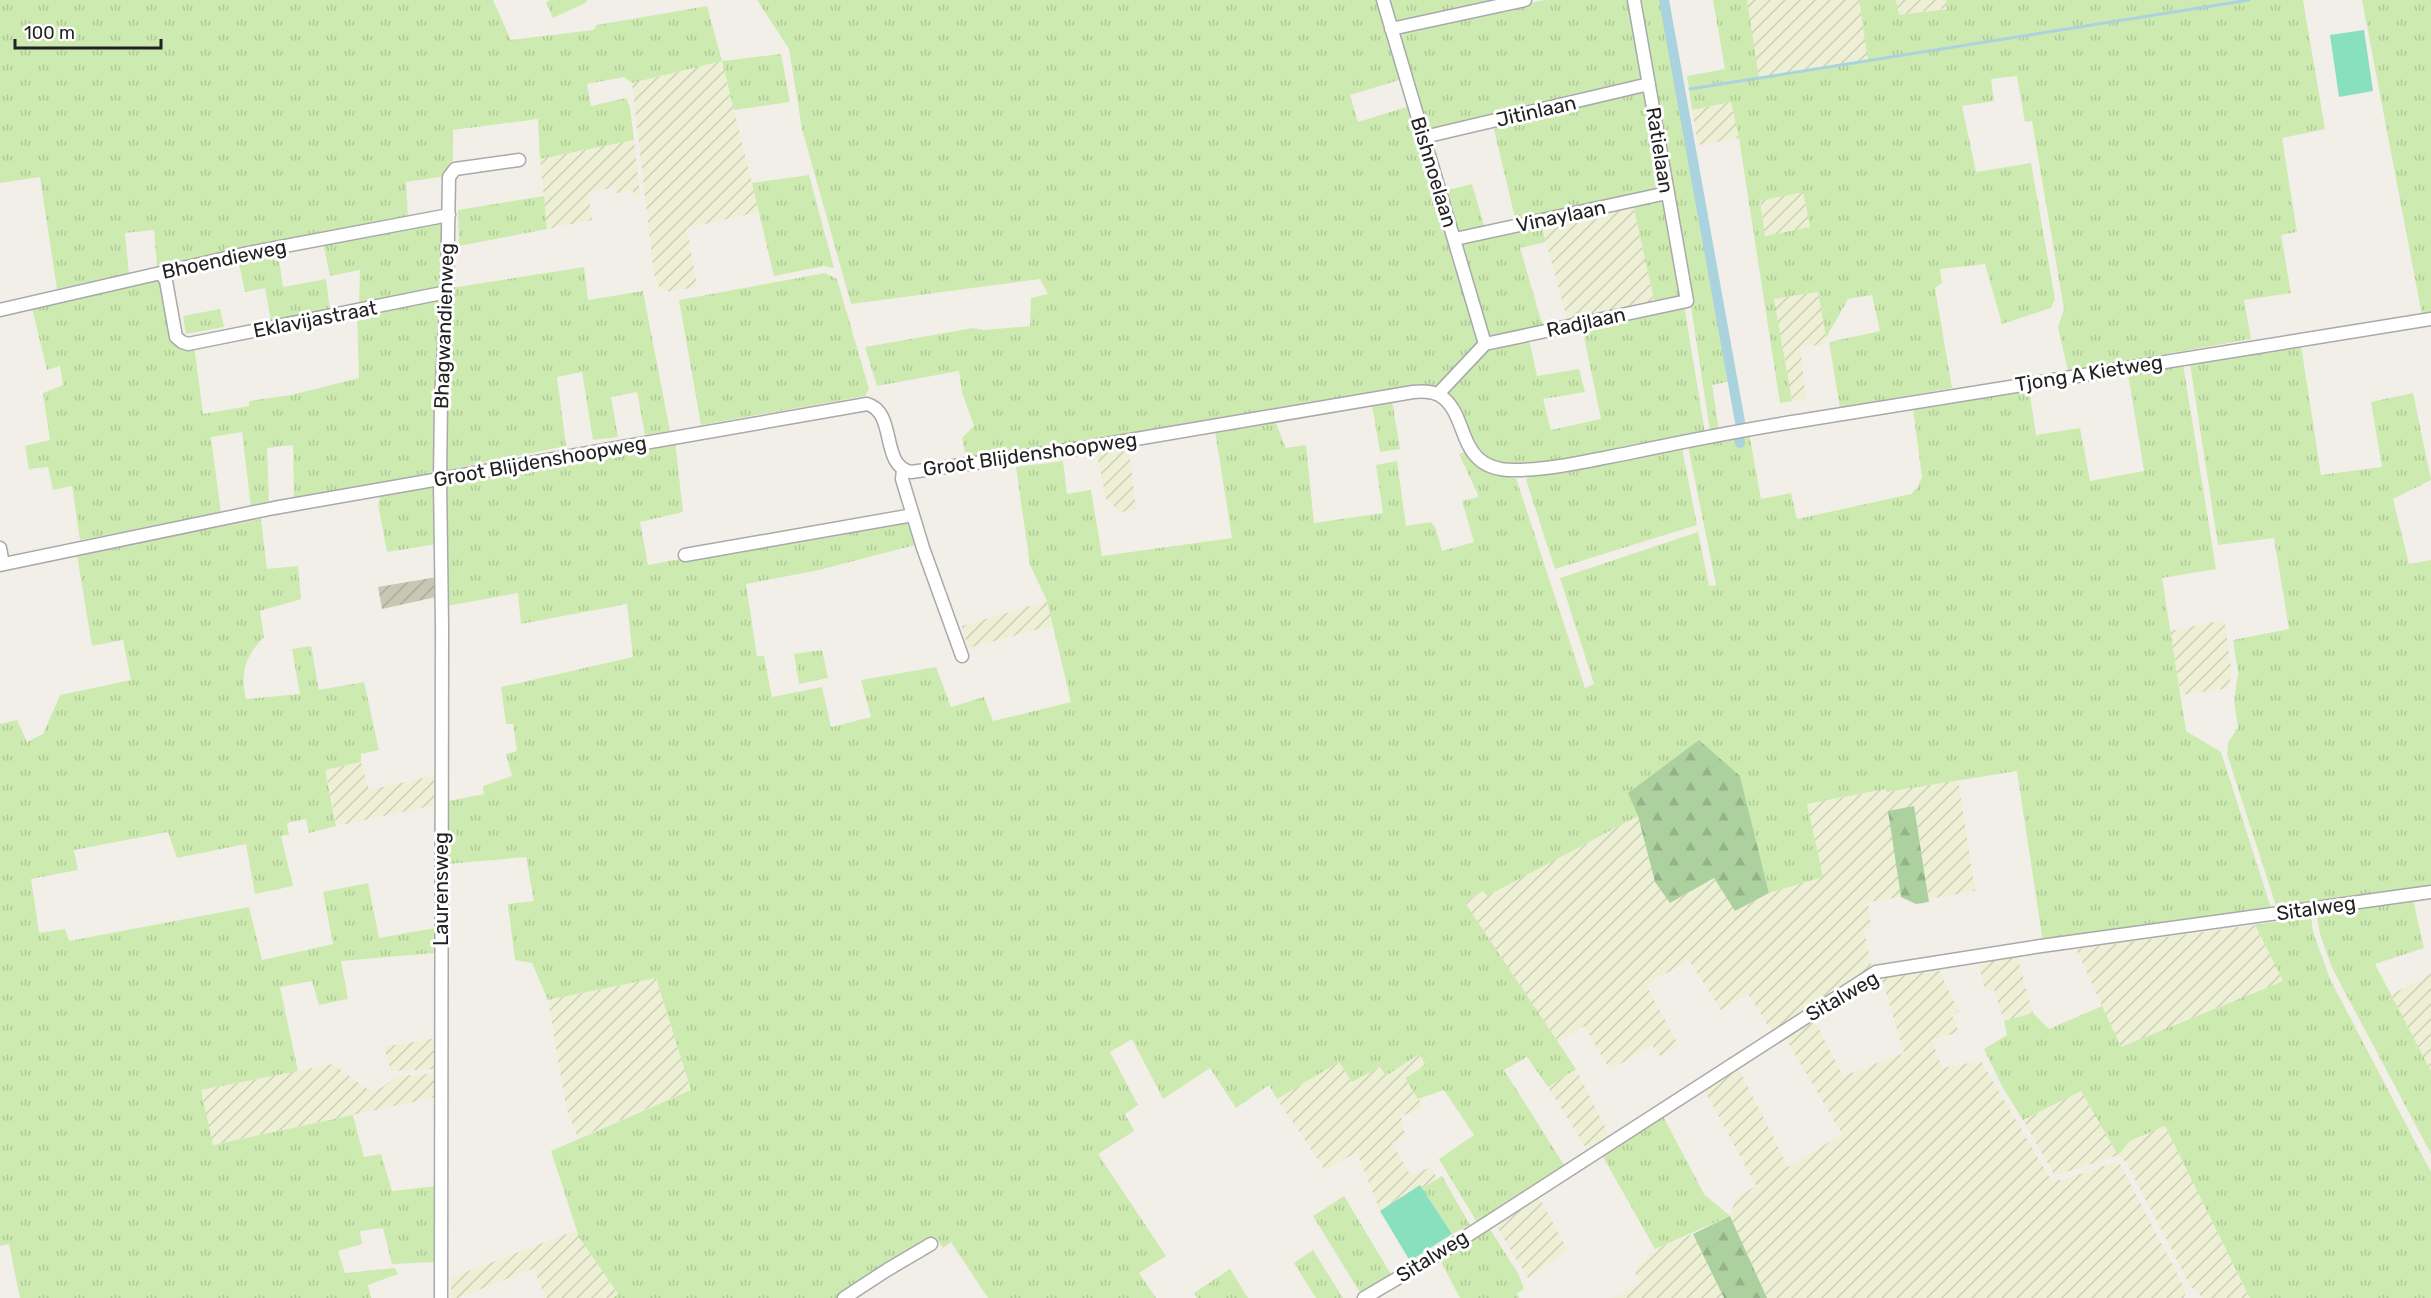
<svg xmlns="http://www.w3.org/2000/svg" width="2431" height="1298" font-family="Rubik,sans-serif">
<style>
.construction{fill:url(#construction-furrows)}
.farmland{fill:url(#farmland-furrows)}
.grass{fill:url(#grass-tufts);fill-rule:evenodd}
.forest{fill:url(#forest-firs)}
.pitch{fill:#88e0be}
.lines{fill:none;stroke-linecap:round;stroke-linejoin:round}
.stream{stroke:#aad3df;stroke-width:3}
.canal{stroke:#aad3df;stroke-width:10}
.street-casing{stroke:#a9a9a9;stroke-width:15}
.street{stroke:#fff;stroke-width:12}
.labels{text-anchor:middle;stroke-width:6;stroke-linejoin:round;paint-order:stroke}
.street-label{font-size:20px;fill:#222;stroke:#fff}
</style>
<defs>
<pattern id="construction-furrows" width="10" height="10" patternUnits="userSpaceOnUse" patternTransform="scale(1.5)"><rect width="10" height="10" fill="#c7c7b4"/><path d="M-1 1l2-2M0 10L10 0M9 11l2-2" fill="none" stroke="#abab9a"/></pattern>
<pattern id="farmland-furrows" width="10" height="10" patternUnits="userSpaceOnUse" patternTransform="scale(1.5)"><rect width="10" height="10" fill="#eef0d5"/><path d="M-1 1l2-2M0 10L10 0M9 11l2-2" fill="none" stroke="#ccceb7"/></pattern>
<pattern id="grass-tufts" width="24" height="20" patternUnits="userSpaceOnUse" patternTransform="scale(1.5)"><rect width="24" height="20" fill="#cdebb0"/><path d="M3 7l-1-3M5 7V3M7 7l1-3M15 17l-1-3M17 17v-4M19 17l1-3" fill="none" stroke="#b0c997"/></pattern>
<pattern id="forest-firs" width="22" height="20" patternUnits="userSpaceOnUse" patternTransform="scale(1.5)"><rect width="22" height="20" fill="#add19e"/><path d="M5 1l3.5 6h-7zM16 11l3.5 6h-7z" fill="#95b388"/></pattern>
</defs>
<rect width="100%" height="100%" fill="#f2efe9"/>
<path class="construction" d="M437 577 436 597 382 609 378 587Z"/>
<path class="farmland" d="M1747 0H1859L1869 61 1758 78Z
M1896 0H1946L1947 8 1898 15Z
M722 61 759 212 687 228 697 287 664 292 658 285 654 274 632 83Z
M1731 102 1739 138 1698 145 1692 110Z
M634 140 640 197 634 198 633 191 617 193 615 187 588 193 592 220 547 229 540 159Z
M1803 191 1810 227 1765 237 1760 201Z
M1633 205 1655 304 1568 322 1541 224Z
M1818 292 1827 344 1800 347 1806 399 1792 401 1773 299Z
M1129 449 1136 510 1120 512 1106 499 1097 454Z
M1047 601 1054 625 968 648 962 626Z
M2224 620 2232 673 2228 688 2181 695 2170 631Z
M361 762 369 790 437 775 435 805 337 826 325 770Z
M1958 780 1975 891 1929 899 1914 807 1888 811 1901 897 1868 902 1871 928 1864 929 1872 968 1773 1033 1748 994 1721 1010 1689 960 1646 985 1679 1046 1660 1056 1652 1045 1610 1070 1584 1026 1558 1042 1464 904 1483 890 1487 896 1638 816 1655 882 1670 903 1714 878 1735 911 1769 893 1822 876 1807 804 1885 789 1886 792Z
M2255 925 2283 981 2121 1047 2076 949Z
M2017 956 2033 1013 2004 1021 1994 989 1985 990 1978 962Z
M1937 967 1959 1011 1952 1016 1959 1032 1932 1040 1942 1068 1981 1061 2051 1180H2063L2116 1162 2120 1164 2186 1291 2184 1298H1767L1730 1216 1736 1198 1756 1186 1705 1091 1739 1069 1788 1167 1842 1134 1786 1039 1814 1020 1843 1076 1904 1053 1881 976Z
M2431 973V1071L2391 995Z
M656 978 691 1090 578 1138 566 1107 548 1000Z
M436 1038V1069L391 1071 384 1047Z
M1419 1054 1427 1065 1405 1078 1424 1108 1401 1116 1405 1136 1392 1143 1411 1176 1431 1167 1437 1178 1422 1188 1420 1185 1380 1211 1357 1152 1325 1170 1277 1099 1339 1062 1352 1082 1380 1067 1386 1076Z
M333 1064 370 1091 383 1087 396 1076 435 1074 436 1097 212 1145 201 1090Z
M1576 1069 1610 1137 1588 1151 1548 1087Z
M2081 1091 2118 1155 2130 1141 2165 1126 2250 1298H2203L2191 1287 2127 1164 2119 1155 2063 1173 2054 1174 2023 1120Z
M1537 1197 1543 1204 1568 1251 1528 1278 1495 1224Z
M577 1230 618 1295 613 1298H545L534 1268 458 1298H452L450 1278Z
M1693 1234 1724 1298H1613L1641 1283 1634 1271 1655 1249Z"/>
<path class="grass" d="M0 0H493L511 40 593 30 597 25 707 6 722 61 781 54 790 102 734 110 722 61 632 83 624 77 587 84 591 106 626 98 630 107 634 140 540 159 538 119 453 130V161L448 165 446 176 406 182 408 217 157 266 154 230 125 233 129 274 57 289 40 177 0 183Z
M550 0H586L587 2 553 18 546 2Z
M757 0H1380L1403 79 1350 95 1358 122 1410 106 1481 343 1436 388 967 461 962 438 974 426 962 392 959 371 877 386 865 347 973 328 984 330 1030 326 1031 298 1048 294 1040 279 851 304 802 129 789 49Z
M1385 0H1510L1392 26Z
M1545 0H1630L1645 82 1425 132 1395 32Z
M1636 0H1664L1732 381 1712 385 1719 430 1710 431 1690 300Z
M1713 0H1747L1759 78 1868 61 1859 0H1896L1899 15 1947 9 1946 0H2303L2325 129 2282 138 2297 232 2281 235 2291 293 2244 300 2251 339 2068 371 2058 327 2064 309 2032 121 2025 122 2017 76 1991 79 1994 101 1962 106 1976 172 2031 163 2055 299 2051 308 2002 324 1985 264 1940 269 1942 283 1935 288 1952 388 1840 408 1829 342 1880 331 1872 295 1848 299 1826 338 1818 292 1774 299 1792 401 1780 403 1739 138 1731 102 1692 110 1687 76 1725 69ZM1803 192 1810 227 1765 236 1760 201Z
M2362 0H2431V313L2422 315Z
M1647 89 1664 191 1516 222 1493 125Z
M809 175 834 268 824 266 774 276 752 183Z
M1472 184 1485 228 1457 235 1444 191Z
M544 196 547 229 459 246 458 210Z
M1665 199 1683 299 1655 304 1633 205Z
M445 220 443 290 359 305 360 270 330 276 323 243Z
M1541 224 1546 242 1520 248 1543 327 1488 340 1458 242Z
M278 253 283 287 326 279 330 309 271 321 265 288 245 292 238 259Z
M584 267 588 300 643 291 670 431 645 435 637 392 611 397 618 437 593 440 582 372 557 377 566 446 442 471 451 288Z
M825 273 837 279 869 389 865 396 701 425 679 300Z
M160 274 175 340 194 345 203 414 249 406V401L291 395 359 378 357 314 443 297 436 472 294 499 293 445 267 448 269 504 251 507 242 432 211 437 221 513 80 540 72 486 53 490 48 467 29 469 25 446 50 440 43 393 63 385 60 366 47 370 31 304Z
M1684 305 1705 433 1523 467H1504L1480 456 1443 394 1486 349 1529 339 1537 376 1579 369 1585 392 1543 399 1551 430 1601 419 1582 327Z
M220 309 224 327 186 334 183 316Z
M2301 345 2321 475 2382 467 2371 402 2413 393 2431 480 2393 499 2409 564 2431 560V886L2277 909 2227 754 2228 743 2238 727 2234 701 2238 673 2233 640 2289 629 2274 538 2218 545 2190 364Z
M2183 364 2216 569 2162 578 2186 731 2221 752 2272 911 2043 942 2017 771 1886 792 1885 789 1807 804 1823 877 1769 893 1740 776 1629 793 1638 816 1487 896 1483 891 1465 903 1576 1069 1548 1087 1527 1057 1504 1070 1566 1168 1478 1224 1439 1159 1474 1135 1444 1090 1418 1099 1405 1078 1426 1065 1419 1054 1386 1076 1380 1067 1352 1082 1339 1062 1277 1099 1269 1085 1236 1108 1210 1068 1163 1099 1132 1039 1110 1052 1138 1105 1125 1114 1134 1131 1098 1154 1166 1256 1139 1273 1156 1298H988L951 1242 943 1248 935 1237 837 1298H613L618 1294 579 1237 551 1151 691 1090 656 978 548 1000 532 963 515 960 508 904 534 901 526 857 448 864V801L484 794 483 786 512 776 506 754 517 751 513 724H506L501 687 633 657 627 604 521 624 518 593 447 606 446 491 448 484 675 441 683 512 640 522 648 565 911 516 919 544 819 570 746 584 757 656H764L772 697 822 687 831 727 871 717 861 680 936 667 951 707 984 697 993 721 1071 702 1047 601 1030 565 1016 467 1063 461 1067 494 1091 490 1102 556 1232 538 1215 431 1275 421 1286 448 1306 445 1314 523 1383 513 1376 465 1397 461 1406 526 1431 522 1436 529 1442 551 1474 542 1462 501 1479 497 1459 454 1464 452C1480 468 1493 477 1516 478L1585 688 1594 684 1560 578 1698 532 1709 586 1716 585 1688 446 1749 433 1761 499 1791 493 1797 519 1911 494 1917 488 1922 477 1913 409 2029 389 2036 435 2080 428 2090 481 2144 471 2128 373Z
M1392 401 1400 449 1380 452 1372 405Z
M1682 448 1697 525 1555 569 1526 480 1529 475Z
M434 486 437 544 387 552 378 504 382 493Z
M261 519 267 569 298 566 301 599 260 611 264 637C245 656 240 673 246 699L300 694 292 649 311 646 319 690 364 682 379 750 361 754V762L325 770 336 826 309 833 306 819 287 823 289 835 281 836 293 886 255 894 246 844 177 858 168 832 74 850 78 870 31 879 39 933 65 929 69 941 249 907 262 960 333 944 323 892 368 883 379 938 435 928 434 953 341 961 348 999 319 1005 312 981 280 987 298 1071 201 1090 213 1145 353 1115 364 1157 381 1154 392 1191 437 1186V1262L392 1264 383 1228 360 1231 362 1244 338 1251 345 1273 395 1268 398 1274 368 1285 371 1298H20L9 1244 0 1246V724L17 720 27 742 43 734 60 695 131 680 123 640 92 646 77 555Z
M822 650 828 678 799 684 794 654Z
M2413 900 2424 948 2375 964 2431 1071V1154L2332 968 2320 934 2317 917 2321 913Z
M2311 916 2313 932 2330 979 2431 1172V1298H2250L2165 1126 2130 1141 2118 1155 2081 1091 2023 1120 2003 1088 1984 1049 2007 1035 2004 1021 2033 1013 2049 1029 2102 1006 2121 1047 2283 981 2255 925Z
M1663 1116 1704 1194 1730 1216 1655 1249 1602 1155Z
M1442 1176 1470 1225 1452 1234 1422 1188Z
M1344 1196 1392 1276 1361 1294 1313 1216Z
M1490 1229 1519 1275 1524 1289 1517 1293 1519 1298H1460L1440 1260Z
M1313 1250 1343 1298H1316L1294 1263Z
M1230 1269 1248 1298H1197L1194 1293Z"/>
<path class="forest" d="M1699 740 1740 776 1769 893 1735 911 1714 878 1670 903 1655 882 1638 816 1628 793Z
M1914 806 1929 902 1916 904 1901 897 1888 811Z
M1730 1216 1767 1298H1724L1693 1234Z"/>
<path class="pitch" d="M2364 30 2373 91 2339 97 2330 35Z
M1420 1185 1452 1234 1410 1261 1380 1211Z"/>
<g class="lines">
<path class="stream" d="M1690 89 2249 0"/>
<path class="canal" d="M1664 0 1740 422
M1739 439 1740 443"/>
<g class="street-casing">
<path id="street" d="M1383 0 1485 344
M1391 29 1525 0
M1424 137 1649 84
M1455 239 1667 193
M161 273 166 281 176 337 182 342 188 344 447 292
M0 310 248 253 449 215
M1485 344 1687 301 1634 0
M1438 394 1485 344
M903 470 902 479 923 548 962 656
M0 548 3 564
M685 555 913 515
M0 565 274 508 867 404C897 412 880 466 911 472L1089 447 1413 392C1421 391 1431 391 1439 395 1472 414 1453 473 1518 470 1555 469 1593 460 1629 453 1686 441 1742 430 1799 421 2009 386 2220 353 2431 319
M441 1298 442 625 440 480 441 401 447 292 449 177 455 169 519 160
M844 1298 887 1270 931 1244
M1364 1298 1442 1252 1876 972 2041 946 2431 892"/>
</g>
<use href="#street" class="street"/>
</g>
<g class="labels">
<g class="street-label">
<text transform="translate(1536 111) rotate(-13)" y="7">Jitinlaan</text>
<text transform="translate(1660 150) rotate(81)" y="7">Ratielaan</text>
<text transform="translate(1434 172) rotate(73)" y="7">Bishnoelaan</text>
<text transform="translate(1561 216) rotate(-12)" y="7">Vinaylaan</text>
<text transform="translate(224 259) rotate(-12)" y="7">Bhoendieweg</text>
<text transform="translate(315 319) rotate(-11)" y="7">Eklavijastraat</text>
<text transform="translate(1586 322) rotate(-12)" y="7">Radjlaan</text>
<text transform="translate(444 326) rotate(-88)" y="7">Bhagwandienweg</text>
<text transform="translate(2089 373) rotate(-9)" y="7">Tjong A Kietweg</text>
<text transform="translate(1030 454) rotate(-8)" y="7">Groot Blijdenshoopweg</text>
<text transform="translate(540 461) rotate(-10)" y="7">Groot Blijdenshoopweg</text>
<text transform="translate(441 889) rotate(-90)" y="7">Laurensweg</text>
<text transform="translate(2316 908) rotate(-8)" y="7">Sitalweg</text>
<text transform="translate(1842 996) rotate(-30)" y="7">Sitalweg</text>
<text transform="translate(1432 1256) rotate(-32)" y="7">Sitalweg</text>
</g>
</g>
<path d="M15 39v9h146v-9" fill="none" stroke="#222222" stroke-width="3"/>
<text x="24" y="39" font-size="18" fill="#222222" stroke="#ffffff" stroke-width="4.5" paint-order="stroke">100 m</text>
</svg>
